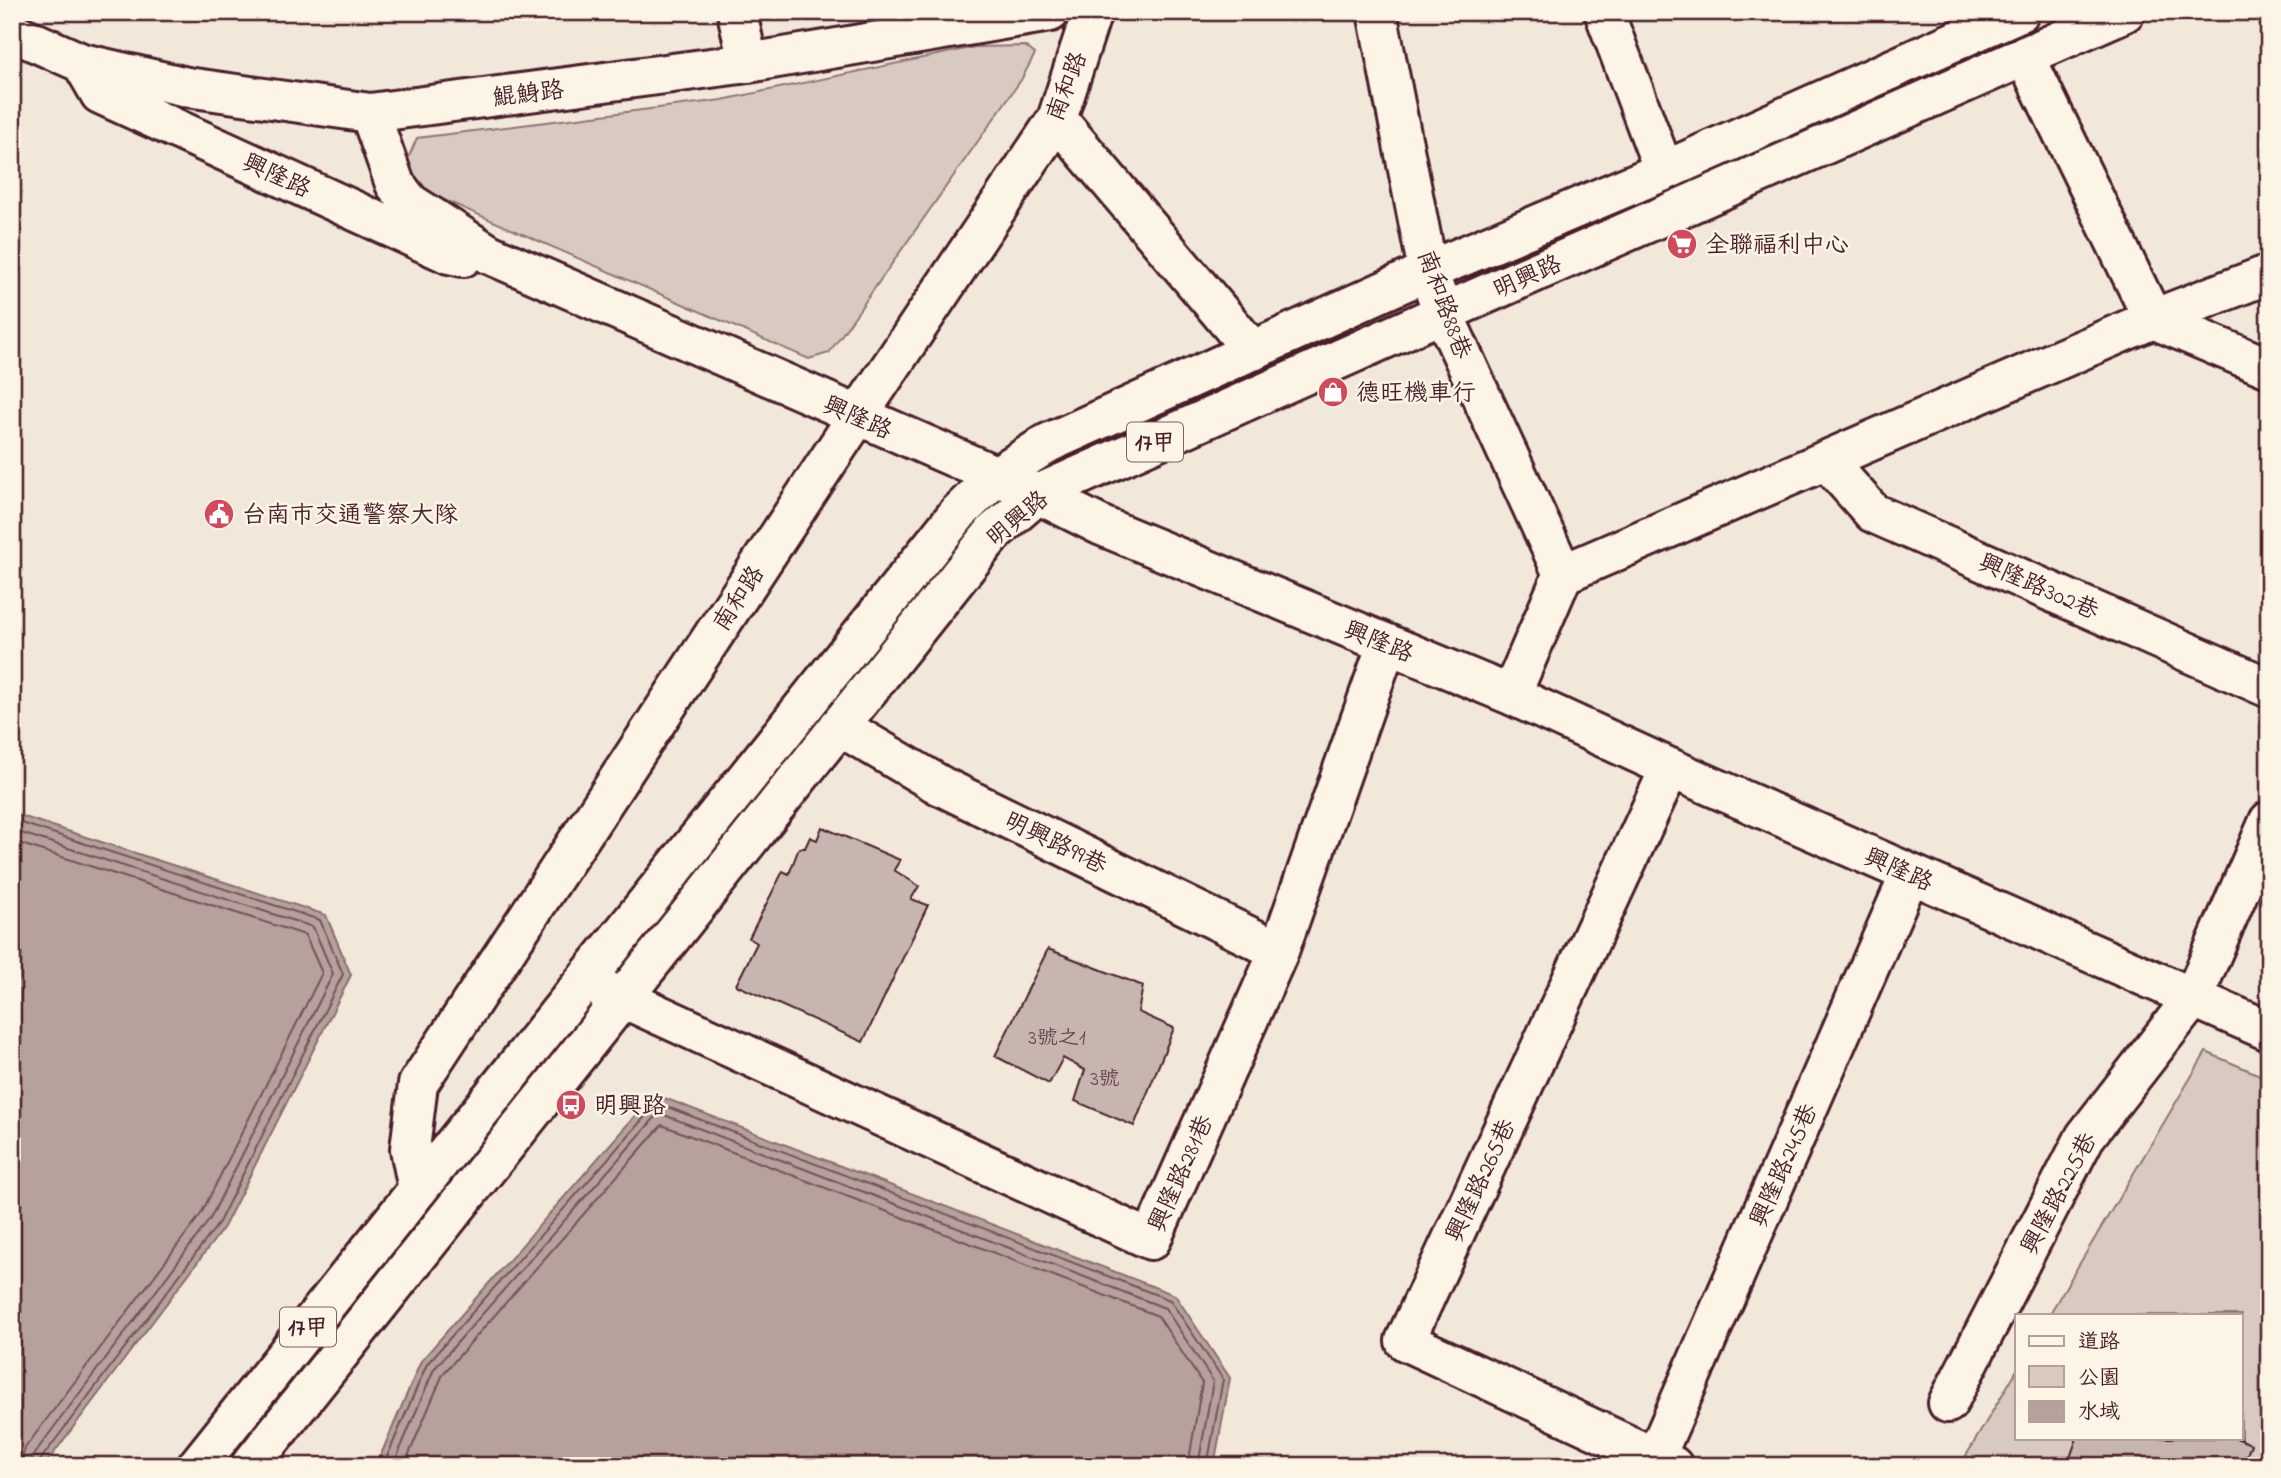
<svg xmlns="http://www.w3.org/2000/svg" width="2281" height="1478" font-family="'Indie Flower','LXGW WenKai TC',sans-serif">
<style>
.green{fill:#d8cac0;stroke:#917476;stroke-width:2}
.water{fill:#b6a19c;stroke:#8b6d6f;stroke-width:2}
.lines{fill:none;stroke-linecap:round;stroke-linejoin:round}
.shore{stroke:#755358;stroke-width:2}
.building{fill:#c7b6af;stroke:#4a1f2b;stroke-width:2}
.minor-casing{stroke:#4a1f2b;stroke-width:44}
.major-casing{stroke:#4a1f2b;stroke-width:44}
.minor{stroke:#fcf5e5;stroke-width:38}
.major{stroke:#fcf5e5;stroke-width:38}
.labels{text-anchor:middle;stroke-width:5;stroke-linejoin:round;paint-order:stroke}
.number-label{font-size:21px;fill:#69454c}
.shield{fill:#fcf5e5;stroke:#7f5f63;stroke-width:2}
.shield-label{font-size:23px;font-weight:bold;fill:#4a1f2b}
.street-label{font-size:24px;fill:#4a1f2b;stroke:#fcf5e5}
.poi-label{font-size:24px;fill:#4a1f2b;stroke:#fcf5e5;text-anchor:start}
</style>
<rect width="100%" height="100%" fill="#f1e8da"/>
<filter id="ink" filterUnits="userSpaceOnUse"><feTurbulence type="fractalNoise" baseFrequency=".0143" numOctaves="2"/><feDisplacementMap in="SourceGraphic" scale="14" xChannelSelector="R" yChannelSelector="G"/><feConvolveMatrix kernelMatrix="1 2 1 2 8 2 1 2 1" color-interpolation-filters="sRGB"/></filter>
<g filter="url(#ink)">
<path class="green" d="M1025 46 1035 54 1021 80 829 353 809 359 408 184 407 161 417 138 722 100 975 47Z
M2206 1052 2269 1079V1466H1960L2017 1370V1438H2241V1315H2049Z"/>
<path class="water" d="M12 813 326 915 351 975 224 1227 44 1466H12Z
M654 1094 1175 1295 1230 1378 1214 1466H376L421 1361Z"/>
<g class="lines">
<path class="shore" d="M12 820 320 920 343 974 218 1224 41 1459 39 1466
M12 830 313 927 333 974 210 1219 34 1454 30 1466
M12 841 305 935 322 973 201 1214 25 1448 20 1466
M383 1466 427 1364 657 1103 1170 1300 1223 1379 1207 1466
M393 1466 434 1369 659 1113 1165 1308 1213 1381 1198 1466
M404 1466 443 1374 662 1125 1158 1316 1202 1383 1188 1466"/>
</g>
<path class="building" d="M822 827 900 860 894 870 919 886 911 899 928 905 863 1042 736 985 757 943 749 938 783 871 789 874 799 848H805L810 837 817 840Z
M1048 949 1143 986 1138 1012 1174 1028 1134 1126 1075 1101 1085 1070 1063 1058 1049 1084 995 1056Z
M2077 1438H2236L2251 1444 2243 1466H2067Z"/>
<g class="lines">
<g class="minor-casing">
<path id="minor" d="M737 12 748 63
M1377 12 1428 271 1443 313 1563 574 1511 695
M1604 12 1664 171
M12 32 82 63 187 87 370 113 748 63 1050 12
M2025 56 2153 319 2269 368
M82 63 100 94 449 254 463 257
M370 113 395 184 410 203 489 254 1038 494 1102 526 1511 695 1670 768 2269 1031
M1057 119 1253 351
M1826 460 1873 513 2269 688
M1563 574 2153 319 2269 274
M839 726 941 786 1279 951
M1670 768 1405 1341 1673 1466
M594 985 1151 1240 1279 951 1387 644
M418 1189 410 1149 418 1084 857 417 1057 119 1092 12
M1948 1403 2085 1137 2193 998 2269 821
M1656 1456 1910 874"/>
</g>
<g class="major-casing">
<path id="major" d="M197 1466 959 512 996 476 1048 443 1428 271 1664 171 2020 12
M250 1466 994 532 1038 494 1443 313 2125 12"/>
</g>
<use href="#minor" class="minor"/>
<use href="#major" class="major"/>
</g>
</g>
<defs>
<g id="supermarket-disc" transform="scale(1.575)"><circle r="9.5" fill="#d1495b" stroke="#fcf5e5"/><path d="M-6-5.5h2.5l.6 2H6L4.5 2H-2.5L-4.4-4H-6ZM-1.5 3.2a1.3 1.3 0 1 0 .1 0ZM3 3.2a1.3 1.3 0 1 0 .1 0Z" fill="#fff"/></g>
<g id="shop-disc" transform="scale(1.575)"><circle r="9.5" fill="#d1495b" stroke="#fcf5e5"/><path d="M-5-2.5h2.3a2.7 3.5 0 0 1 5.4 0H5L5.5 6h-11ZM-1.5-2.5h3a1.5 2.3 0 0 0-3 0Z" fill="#fff"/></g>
<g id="civic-disc" transform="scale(1.575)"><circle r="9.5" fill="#d1495b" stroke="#fcf5e5"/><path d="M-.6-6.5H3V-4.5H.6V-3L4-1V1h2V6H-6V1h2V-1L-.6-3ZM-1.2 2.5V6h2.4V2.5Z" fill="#fff"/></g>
<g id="bus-disc" transform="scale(1.575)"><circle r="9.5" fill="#d1495b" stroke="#fcf5e5"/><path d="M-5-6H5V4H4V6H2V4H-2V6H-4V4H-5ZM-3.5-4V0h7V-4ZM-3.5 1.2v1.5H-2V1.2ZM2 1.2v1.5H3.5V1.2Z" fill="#fff"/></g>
</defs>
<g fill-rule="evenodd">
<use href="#supermarket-disc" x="1682" y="244"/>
<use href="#shop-disc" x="1333" y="392"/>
<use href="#civic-disc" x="219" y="514"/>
<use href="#bus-disc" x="571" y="1105"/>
</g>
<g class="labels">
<g class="number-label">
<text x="1057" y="1044">3號之1</text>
<text x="1105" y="1085">3號</text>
</g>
<g class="shield">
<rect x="1127" y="422.5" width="56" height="39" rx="5"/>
<rect x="280" y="1307.5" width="56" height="39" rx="5"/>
</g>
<g class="shield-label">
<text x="1155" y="450">17甲</text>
<text x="308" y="1335">17甲</text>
</g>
<g class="street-label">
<text transform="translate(1066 86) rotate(-69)" y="8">南和路</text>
<text transform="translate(528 93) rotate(-7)" y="8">鯤鯓路</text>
<text transform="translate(277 175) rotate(25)" y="8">興隆路</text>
<text transform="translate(1527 276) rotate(-24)" y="8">明興路</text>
<text transform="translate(1445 304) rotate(70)" y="8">南和路88巷</text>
<text transform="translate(858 417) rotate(24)" y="8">興隆路</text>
<text transform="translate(1017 518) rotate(-40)" y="8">明興路</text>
<text transform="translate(2039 586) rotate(24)" y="8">興隆路302巷</text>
<text transform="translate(738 598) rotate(-57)" y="8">南和路</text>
<text transform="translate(1379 641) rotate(22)" y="8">興隆路</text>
<text transform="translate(1056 842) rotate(26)" y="8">明興路99巷</text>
<text transform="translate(1899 869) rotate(24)" y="8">興隆路</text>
<text transform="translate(1783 1165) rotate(-66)" y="8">興隆路245巷</text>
<text transform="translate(1180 1173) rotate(-66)" y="8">興隆路281巷</text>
<text transform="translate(1480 1180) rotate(-65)" y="8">興隆路265巷</text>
<text transform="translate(2058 1193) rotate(-62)" y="8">興隆路225巷</text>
</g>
<g class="poi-label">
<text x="1705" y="252">全聯福利中心</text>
<text x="1356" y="400">德旺機車行</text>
<text x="242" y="522">台南市交通警察大隊</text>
<text x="594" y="1113">明興路</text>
</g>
</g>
<rect width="2281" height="1478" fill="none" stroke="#fcf5e5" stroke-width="42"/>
<rect x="21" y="21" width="2239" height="1436" fill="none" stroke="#4a1f2b" stroke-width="2.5" filter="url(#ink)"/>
<rect x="2015" y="1314" width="228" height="126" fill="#fcf5e5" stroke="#b59f9b" stroke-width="2"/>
<rect x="2029" y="1336" width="35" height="10" fill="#fcf5e5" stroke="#b59f9b" stroke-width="2"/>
<text x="2078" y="1348" font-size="21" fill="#4a1f2b">道路</text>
<rect x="2029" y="1366" width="35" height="21" fill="#d8cac0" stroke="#b59f9b" stroke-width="2"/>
<text x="2078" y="1384" font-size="21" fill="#4a1f2b">公園</text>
<rect x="2029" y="1401" width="35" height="21" fill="#b6a19c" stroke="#b59f9b" stroke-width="2"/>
<text x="2078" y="1418" font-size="21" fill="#4a1f2b">水域</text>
</svg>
